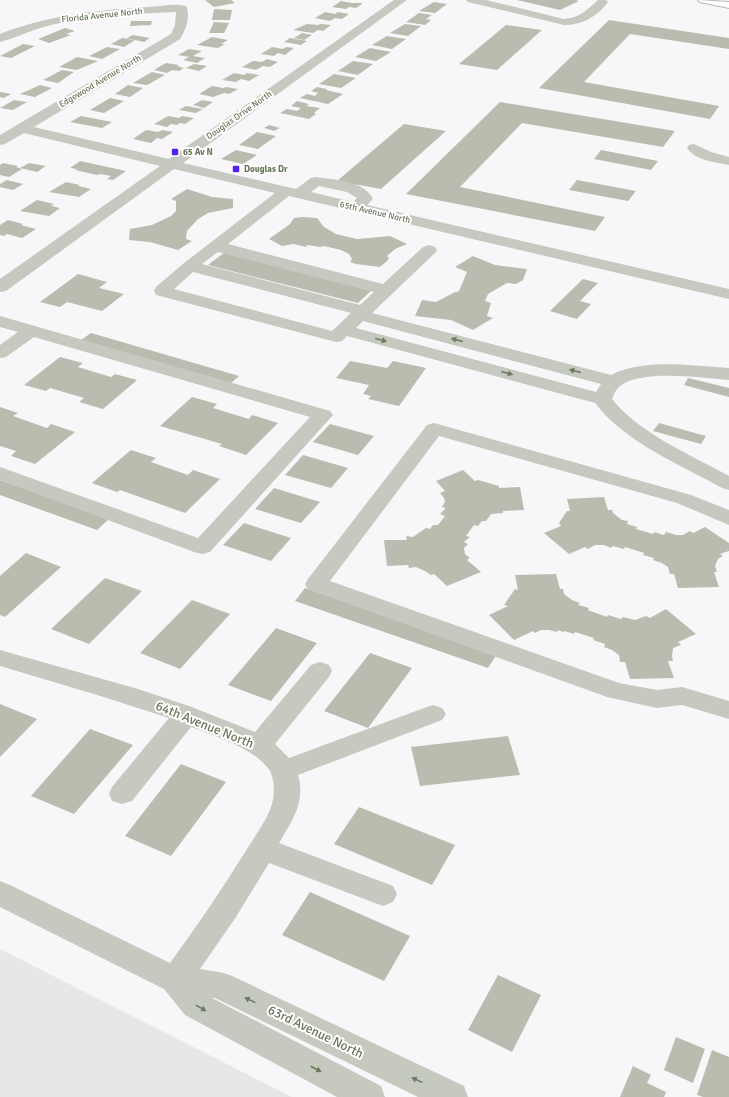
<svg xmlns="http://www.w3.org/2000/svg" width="729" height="1097" font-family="Signika,sans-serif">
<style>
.built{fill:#e8e7e7}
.building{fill:#b8bdaf}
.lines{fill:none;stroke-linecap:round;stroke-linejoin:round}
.highway-casing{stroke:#b6bbb1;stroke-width:2}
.minor{fill:#c5c9bf;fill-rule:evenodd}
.highway{fill:#fff;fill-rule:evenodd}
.oneway{fill:#6e7b5e}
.poi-dot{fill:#5521ee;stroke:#fff;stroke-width:1.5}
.labels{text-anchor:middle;stroke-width:4;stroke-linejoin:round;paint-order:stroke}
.far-street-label{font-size:9px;fill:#697759;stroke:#fff}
.far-poi-label{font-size:9px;font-weight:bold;fill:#697759;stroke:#fff;text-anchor:start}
.near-street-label{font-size:13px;fill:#697759;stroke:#fff}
</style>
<rect width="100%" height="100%" fill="#f9f6f9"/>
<path class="built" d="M0 949 292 1097H0Z"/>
<path class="building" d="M205 0H231L235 3 214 7Z
M517 0H575L579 1 560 10Z
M341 1 352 3H363L356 8 349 7 346 9 332 7Z
M434 2 447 4 435 13 419 11Z
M214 9 232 10 230 20H212Z
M325 12 335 14 338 12 349 14 342 19 335 18 330 21 315 18Z
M419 13 432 15 426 19 431 20 425 25 406 22Z
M609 20 729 38V49L630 34 584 82 719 106 710 119 539 88Z
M131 21H152L151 25 130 26Z
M214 22 229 23 224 33H209Z
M307 24 318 25 321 24 331 25 323 31 318 30 313 33 293 30Z
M405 24 421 26 408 36 390 33Z
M506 25 542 30 497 70 459 64Z
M65 28 75 31 66 34 71 35 49 43 38 39Z
M302 33 312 35 304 40 294 38Z
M133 35 150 38 144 42 127 38Z
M387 36 406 39 392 49 372 45Z
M212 37 228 40 221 44H225L218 48 197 45Z
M122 38 135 40 124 47 111 44Z
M290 38 307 41 301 45 284 42Z
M23 44 35 46 11 58 0 56Z
M107 47 120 49 102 59 89 56Z
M272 47 283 49 286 47 294 48 285 55 278 53 274 56 261 54Z
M370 48 391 52 376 61 355 57Z
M189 49 202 51 193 56 205 58 197 63 183 60 189 57 178 55Z
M77 57 98 61 77 70 59 67Z
M267 59 278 62 270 67 263 66 256 70 242 67 253 61 262 62Z
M353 61 373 64 358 75 338 71Z
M166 63 179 65 177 66 184 68 179 71 172 70 167 73 154 70Z
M194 64 207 66 199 71 186 68Z
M62 70 74 72 58 83 43 80Z
M152 72 165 75 147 85 133 83Z
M234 73 244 75 247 73 259 75 249 81 241 79 236 82 222 80Z
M334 74 356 78 341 88 319 84Z
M40 85 52 88 35 97 20 94Z
M128 85 143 88 130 97 115 94Z
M212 86 223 88 226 87 238 89 229 94 224 93 213 97 199 94Z
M317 87 327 89 326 90 343 94 328 104 300 98 307 94 315 96 318 93 311 91Z
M0 92H1L11 94 4 98 0 97Z
M110 98 124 101 104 113 90 110Z
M14 100 27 102 13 110 0 108Z
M202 100 213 102 204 108 193 105Z
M297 101 309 104 306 106 320 108 314 113 316 114 309 119 280 113 287 109 297 111 301 108 291 106Z
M500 102 675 131 663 147 522 123 460 187 605 217 595 231 406 194Z
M186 106 203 109 196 113 179 110Z
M81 116 112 122 102 128 70 122Z
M168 116 179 118 182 116 194 118 185 124 180 123 177 125 171 124 167 127 154 124Z
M404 124 446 131 381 189 337 181Z
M269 125 280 128 274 131 264 128Z
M146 130 158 132 162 130 173 132 162 139 157 138 151 143 133 139Z
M257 132 276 136 258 149 239 145Z
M236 150 257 155 243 164 221 159Z
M601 150 658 161 651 170 594 159Z
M80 161 126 171 113 180 107 179 111 176 100 174 97 175 75 170 77 169 70 168Z
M3 163 18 166 16 167 22 169 9 177 0 175V165Z
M29 163 46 166 37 172 20 168Z
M7 180 23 184 13 190 0 187V184Z
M577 180 636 191 628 201 569 190Z
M66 182 80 185 78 186 91 189 79 197 49 192Z
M187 189 212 197 233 199V208L208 213 198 219 187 231 186 239 192 241 178 250 150 242 129 240 130 229 152 225 171 216 176 211V201L171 199Z
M37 200 54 204 51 206 60 208 49 216 20 211Z
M302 217 317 218 324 227 336 234 357 239 390 236 407 244 395 249 387 256 389 258 387 261 380 267 356 264 350 262 352 259 349 254 341 250 324 246 321 247 307 245 306 247 294 244 282 246 269 239 290 224 294 218Z
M8 220 23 224 21 225 36 229 22 238 7 234 4 236 0 235V225Z
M225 252 372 290 358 303 208 265Z
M473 256 495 265 527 269 523 280 516 284 507 283 488 294 485 301 491 303 487 316 493 318 473 330 451 320 415 316 422 300 436 302 457 291 455 293 459 291 467 272 455 267Z
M78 274 107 282 99 288 124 294 102 311 67 302 60 307 40 302Z
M583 279 598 283 580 301 591 304 577 319 550 311Z
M91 333 239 376 230 384 81 340Z
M60 357 83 363 78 367 111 377 115 374 137 380 103 409 79 402 84 398 50 388 46 391 24 385Z
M350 361 387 368 393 361 426 368 399 406 368 399 371 396 363 394 369 385 336 378Z
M688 378 729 388V397L684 385Z
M192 397 217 404 213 408 249 419 252 415 278 423 246 455 219 446 222 444 160 426Z
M0 407 18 413 13 416 47 428 51 424 75 432 35 464 11 456 16 451 0 446Z
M659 423 706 436 701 444 653 431Z
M330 424 374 436 358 455 313 442Z
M131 450 156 458 151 462 188 475 193 470 220 479 185 513 120 490 117 492 92 483Z
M303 455 348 468 331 488 285 475Z
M463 470 475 481 478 480 499 486V488L520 487 524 510 503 511V513L491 514 486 521H482L478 526 474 525 466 536 470 537 464 542 468 544 464 548 465 554 470 558 467 560 481 572 447 586 434 574 431 575 425 571 416 567 409 568 408 565 387 566 384 540H407L406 536 413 537 426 528 430 529 433 525H438L445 516 440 514 446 508 442 507 445 502 444 498 440 493 445 491 436 481Z
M0 480 109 519 97 530 0 495Z
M274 488 320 502 301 523 255 509Z
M604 497 608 510H612L613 513 622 520 628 521 627 524 637 527 636 529 653 534 654 532 664 535 666 532 676 535H683L690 531 693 533 705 527 729 543V551L720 554 723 556 718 559 715 566 717 572H714L719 587 678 588 674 574H670L668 567 662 563 653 560 654 558 643 555 644 553 625 547 624 549 613 546 611 548 604 545H595L588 549 585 547 569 554 544 533 561 526 559 523 567 511H570L567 499Z
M244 523 291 538 271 561 223 545Z
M26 553 61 567 5 617 0 615V576Z
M556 574 560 589H563L564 594 572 600 580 603 578 605 589 608 588 610 607 617 608 615 621 619 623 617 635 620 646 616 650 618 666 609 696 634 678 642 681 645 673 648 672 656 673 661H668L674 678 630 679 625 662H620L619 655 612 650 604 647 605 644 593 640 594 638 575 632 574 634 564 631 563 632 558 630 557 632 549 630H541L535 633 533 631 514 640 489 615 508 606 504 605 515 589 518 590 515 575Z
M105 578 142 591 89 644 51 629Z
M305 588 497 654 488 668 295 601Z
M192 600 230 614 180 669 140 653Z
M276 628 317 643 271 701 228 685Z
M370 653 412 668 368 728 324 711Z
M0 704 37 719 0 757Z
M90 729 133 745 74 814 31 796Z
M508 736 520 775 420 786 411 747Z
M181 764 226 782 171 856 125 836Z
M359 807 455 845 432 885 334 844Z
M310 892 410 936 384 981 282 935Z
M498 975 541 995 512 1052 468 1030Z
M676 1037 705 1049 693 1083 664 1070Z
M712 1050 729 1057V1097H703L697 1095Z
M633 1066 651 1075 647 1083 666 1092 664 1097H620Z"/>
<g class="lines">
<g class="highway-casing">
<path id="highway" d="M698 0 729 2V8L700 2Z"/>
</g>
<path class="minor" d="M394 0H407L183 163 296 189 311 178 316 177C334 180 364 180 373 199L367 205 729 289V299L289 196 228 244 383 284 423 247 429 245 435 247 437 250 435 253 372 313 611 375C644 358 694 366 729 368V380C702 378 641 369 620 386 616 389 614 394 612 399 639 433 691 455 729 476V490L722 488C679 464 626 443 595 403L347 336 342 341 336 342 156 295 154 291 156 287 184 263 275 193 174 169 6 291 0 292V279L160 166 24 133 5 144 0 145V135L171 34 175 25 176 12C133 14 89 15 47 26 31 30 16 38 0 42V34C48 15 98 10 149 7 161 6 175 3 186 6 191 15 186 30 180 39L34 127 169 159ZM319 186 347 192 357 198 353 202 311 192ZM218 252 374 292 360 305 202 264ZM193 272 351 313 332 331 174 289ZM363 321 601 384 596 392 356 328Z
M466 0H486L564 19C579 18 587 10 598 0H606L608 2C597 17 582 25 564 25L468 2Z
M694 144 711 152 729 157V165C715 162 696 161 687 148L689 145Z
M0 316 330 411 333 415 210 552 202 554 194 552 0 480V467L198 538 310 417 34 337 6 357 0 358V345L18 332 0 327Z
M434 423 691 495 729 510V525L677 503 439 436 330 581 619 683 657 690 682 687 729 701V719L682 705 657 708 607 697 308 589 305 584 308 579 427 425Z
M0 650 138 689 189 706 255 732 311 665 320 662 329 665 332 671 329 677 275 744 289 758 424 708 433 705 442 708 446 714 442 720 298 775C306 802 292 821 279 843L393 886 397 894 393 902 383 906 269 863 236 917 200 969 219 972 230 975 464 1086 468 1097H418L215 998H212L381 1086 385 1097H337L185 1015 164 989 0 907V881L10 885 170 963C197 926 223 888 247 849 255 836 266 821 271 807 275 796 275 781 270 771 256 749 214 735 191 727L132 801 122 804 112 801 109 794 112 787 169 718 94 694 0 666Z"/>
<use href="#highway" class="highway"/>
</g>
<defs><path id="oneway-solid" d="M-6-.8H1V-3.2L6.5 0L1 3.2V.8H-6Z"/></defs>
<g class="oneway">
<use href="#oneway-solid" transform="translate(381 340) rotate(15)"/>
<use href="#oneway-solid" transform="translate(457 340) rotate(-165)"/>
<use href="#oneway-solid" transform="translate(575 371) rotate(-165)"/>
<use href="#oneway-solid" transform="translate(507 373) rotate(15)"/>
<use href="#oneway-solid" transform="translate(250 1000) rotate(-154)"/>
<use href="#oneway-solid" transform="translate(201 1008) rotate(29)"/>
<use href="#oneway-solid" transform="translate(316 1069) rotate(28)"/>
<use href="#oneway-solid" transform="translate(417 1080) rotate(-154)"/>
</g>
<g class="poi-dot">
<rect x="171" y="148" width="8" height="8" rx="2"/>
<rect x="232" y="165" width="8" height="8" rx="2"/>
</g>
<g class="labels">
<g class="far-street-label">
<text transform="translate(102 15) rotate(-6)" y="3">Florida Avenue North</text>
<text transform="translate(100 81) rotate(-31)" y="3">Edgewood Avenue North</text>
<text transform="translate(239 115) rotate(-35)" y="3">Douglas Drive North</text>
<text transform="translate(375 212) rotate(13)" y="3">65th Avenue North</text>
</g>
<g class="far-poi-label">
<text x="183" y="155">65 Av N</text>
<text x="244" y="172">Douglas Dr</text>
</g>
<g class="near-street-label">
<text transform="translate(205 724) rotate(22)" y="5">64th Avenue North</text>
<text transform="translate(316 1031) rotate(26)" y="5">63rd Avenue North</text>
</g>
</g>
</svg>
